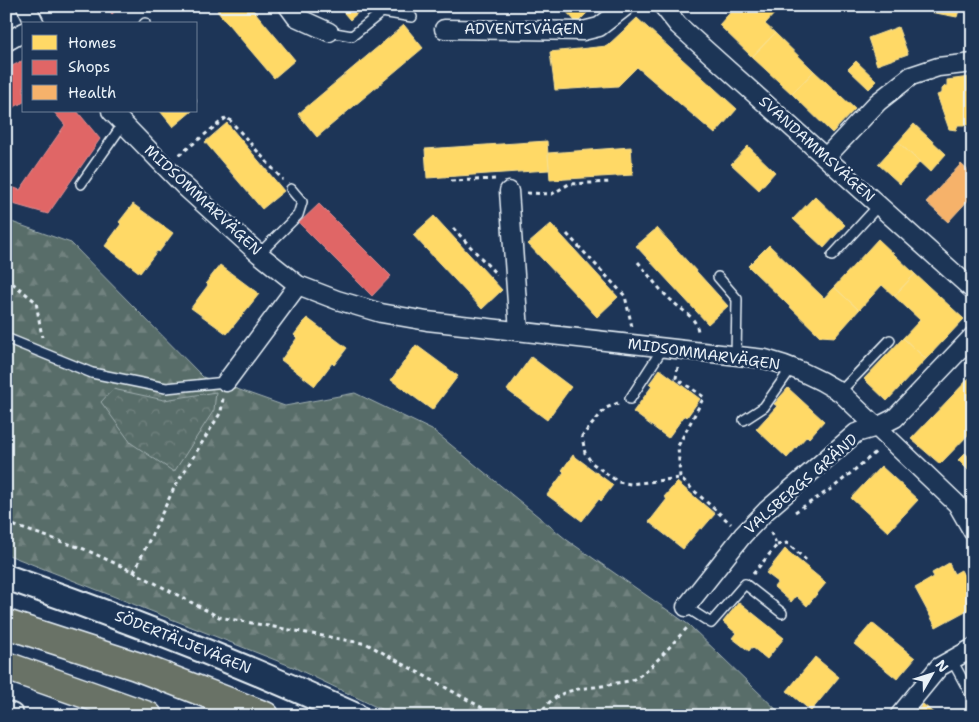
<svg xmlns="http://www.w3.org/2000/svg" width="979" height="722" font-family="'Shantell Sans',sans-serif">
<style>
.forest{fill:url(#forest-firs);stroke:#a0afb0}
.park{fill:url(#park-crowns);stroke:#a0afb0}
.homes{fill:#ffd966;stroke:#f8e092}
.shops{fill:#e06666;stroke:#e29092}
.health{fill:#f6b26b;stroke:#f2c595}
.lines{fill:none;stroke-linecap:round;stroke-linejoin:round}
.lane-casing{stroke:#e8f1f8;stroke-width:12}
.street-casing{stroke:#e8f1f8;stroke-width:21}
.secondary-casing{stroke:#e8f1f8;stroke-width:28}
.highway-casing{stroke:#e8f1f8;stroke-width:31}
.path{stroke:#e8f1f8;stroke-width:3;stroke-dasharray:4 4;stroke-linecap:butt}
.lane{stroke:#1d3557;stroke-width:9}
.street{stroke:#1d3557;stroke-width:18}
.secondary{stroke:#1d3557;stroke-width:24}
.highway{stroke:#697266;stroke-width:28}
.labels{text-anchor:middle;stroke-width:5;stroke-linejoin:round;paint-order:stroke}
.street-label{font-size:15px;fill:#e8f1f8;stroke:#1d3557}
</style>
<defs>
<pattern id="forest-firs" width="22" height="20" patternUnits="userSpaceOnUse" patternTransform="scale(1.25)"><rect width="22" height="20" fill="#596d69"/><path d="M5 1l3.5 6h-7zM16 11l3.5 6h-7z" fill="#71827f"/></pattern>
<pattern id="park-crowns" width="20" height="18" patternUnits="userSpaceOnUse" patternTransform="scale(1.25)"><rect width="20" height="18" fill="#596d69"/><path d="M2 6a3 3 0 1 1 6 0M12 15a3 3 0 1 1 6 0" fill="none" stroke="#71827f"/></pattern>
</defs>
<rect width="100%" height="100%" fill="#1d3557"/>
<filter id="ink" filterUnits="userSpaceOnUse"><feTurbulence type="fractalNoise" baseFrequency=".02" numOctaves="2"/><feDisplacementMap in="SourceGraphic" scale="10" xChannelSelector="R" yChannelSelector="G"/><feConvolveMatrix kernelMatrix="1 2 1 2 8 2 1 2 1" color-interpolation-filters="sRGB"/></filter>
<g filter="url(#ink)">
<path class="forest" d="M6 220 71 243 203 377 285 406 355 393 434 431 567 540 689 625 783 716H395L293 667 6 554Z"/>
<path class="park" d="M113 389 164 400 216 392 214 410 174 472 131 443 101 402Z"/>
<path class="homes" d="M223 6H250L295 60 274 78 217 11Z
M338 6H365L350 20Z
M561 6H594L577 23Z
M736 6H770L776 12 765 24 775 33 752 57 719 25Z
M931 6H957L960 7 957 17 930 12Z
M637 18 737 109 715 134 637 67 618 86 555 90 550 52 607 46Z
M404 25 423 48 317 137 298 114Z
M898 27 908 54 877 65 868 38Z
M775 33 814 71 792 94 752 57Z
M856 61 877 81 869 89 848 69Z
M814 71 855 109 832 133 792 94Z
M970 77H973V125H958L956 130 949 129 937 95 942 93V89L945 86H947V80Z
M160 111H192L173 127Z
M227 123 284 191 262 209 205 142Z
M914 124 946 154 930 172 898 142Z
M547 141 549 170 427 178 425 149Z
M898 142 920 162 900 184 878 164Z
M748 146 775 172 759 190 731 164Z
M631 147 633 175 550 180 548 153Z
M815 196 845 225 824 248 793 219Z
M133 204 173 233 159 252 157 251 140 273 105 246 121 224 119 222Z
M434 216 502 290 482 309 413 235Z
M551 224 618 297 597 317 528 244Z
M657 228 728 306 708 324 636 246Z
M878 239 915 274 894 296 882 285 859 310 834 287Z
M769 245 824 298 834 287 859 310 835 337 820 336 748 266Z
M220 265 259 294 227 334 191 308 208 285 206 283Z
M915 274 964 319 926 359 903 338 920 320 894 296Z
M307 318 347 348 334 365 332 363 315 386 281 360 297 338 294 335Z
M903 338 926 359 887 401 864 379Z
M416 345 458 376 432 410 391 380Z
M531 357 571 387 547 420 507 390Z
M660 369 700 399 687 417 685 415 668 438 633 412 652 386 649 384Z
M973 374V430L940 464 911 439Z
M788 388 824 421 809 438 807 436 787 458 756 429 777 406 774 404Z
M965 453 973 460V475L958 460Z
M573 455 613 485 601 501 599 499 582 521 547 495 564 472 562 470Z
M881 466 918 500 888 532 851 498Z
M677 482 715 514 702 529 700 528 683 549 649 522 667 499 664 497Z
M785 549 826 583 807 606 796 596 791 602 774 587 778 582 766 573Z
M949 563 954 574 961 570 973 592V607L936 627 915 588 934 577 932 573Z
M739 602 784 638 767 659 752 647 749 651 732 638 736 633 723 622Z
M872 623 915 658 897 679 854 644Z
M815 657 839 677 811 711 787 691Z
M923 704 937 716H913Z"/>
<path class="shops" d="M106 6H121L112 14Z
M24 60V102L6 111V69Z
M53 111H77L100 139 48 214 6 202V185L20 190 65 125Z
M319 204 391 276 372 296 299 223Z"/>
<path class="health" d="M961 164 973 175V195L948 222 926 202Z"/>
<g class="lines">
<g class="lane-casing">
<path id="lane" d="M144 24 145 23
M329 32 352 36 382 12 412 17
M81 184 123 124
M259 254 298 215 302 202 291 189
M832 256 879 205
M718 277 737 299 736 356
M6 338 92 373 166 388 226 382
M840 392 890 340
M630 399 663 348
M744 420 764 407 792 367
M686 607 711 623 745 584 782 613
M952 660 973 699"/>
</g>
<g class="street-casing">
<path id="street" d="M26 6 35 24
M288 6 296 17 329 32
M663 6 678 25 973 290
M444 29 583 31 599 27 626 6
M6 42 24 32
M111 111 184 186 259 254 298 285 337 300 381 313 427 321 765 359C792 366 816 377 840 392L957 504 973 532
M826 157 878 102 911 76 938 67 973 63
M509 191 519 331
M226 382 298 285
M686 607 743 535 767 510 856 433 877 427 895 418 973 336
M899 716 939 667 973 648"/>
</g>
<g class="secondary-casing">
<path id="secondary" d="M6 577C125 618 242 664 356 716
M6 714 11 716"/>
</g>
<g class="highway-casing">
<path id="highway" d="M6 624 136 666 265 716
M6 666 148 716"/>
</g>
<path class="path" d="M196 101H197
M179 155 227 117 283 180
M451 181 497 179
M527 193 552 194 569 184 611 182
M453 228 497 275
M567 234 625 296 632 327
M638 262C649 275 659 290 672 301 681 310 698 318 698 333
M6 278 36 302 42 337
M678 367 676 378 704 397 678 446 680 478 731 524
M618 403 606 408 582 436 585 453 592 463 618 482 631 484 680 478
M795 512 834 487 876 452
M6 523 84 549 134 572 219 617 367 644 497 716
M777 545 787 543 806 560
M134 572 174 488 221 412 223 398
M753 574 777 545 770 531
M538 716C561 682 583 692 617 683 621 682 627 682 632 680 651 671 673 642 688 627V625"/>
<use href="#lane" class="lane"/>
<use href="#street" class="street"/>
<use href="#secondary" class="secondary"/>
<use href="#highway" class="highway"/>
</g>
</g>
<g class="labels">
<g class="street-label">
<text x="524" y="34">ADVENTSVÄGEN</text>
<text transform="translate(817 149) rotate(42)" y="5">SVANDAMMSVÄGEN</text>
<text transform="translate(203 200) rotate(43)" y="5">MIDSOMMARVÄGEN</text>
<text transform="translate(704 354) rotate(8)" y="5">MIDSOMMARVÄGEN</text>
<text transform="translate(801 484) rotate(-41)" y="5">VALSBERGS GRÄND</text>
<text transform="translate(183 642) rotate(22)" y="5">SÖDERTÄLJEVÄGEN</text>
</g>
</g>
<rect width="979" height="722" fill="none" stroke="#1d3557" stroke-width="25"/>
<rect x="12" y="12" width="954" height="697" fill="none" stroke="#e8f1f8" stroke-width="2" filter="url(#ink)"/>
<rect x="22" y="22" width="175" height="90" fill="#1d3557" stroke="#6e8097"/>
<rect x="32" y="35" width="25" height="15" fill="#ffd966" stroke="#6e8097"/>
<text x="68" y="48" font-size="15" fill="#e8f1f8">Homes</text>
<rect x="32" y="60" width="25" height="15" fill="#e06666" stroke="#6e8097"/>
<text x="68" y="72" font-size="15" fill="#e8f1f8">Shops</text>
<rect x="32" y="85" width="25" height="15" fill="#f6b26b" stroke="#6e8097"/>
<text x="68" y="98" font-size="15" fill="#e8f1f8">Health</text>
<g transform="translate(932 674) rotate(51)" stroke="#1d3557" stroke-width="4" paint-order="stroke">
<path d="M0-4L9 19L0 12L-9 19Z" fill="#e8f1f8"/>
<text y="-8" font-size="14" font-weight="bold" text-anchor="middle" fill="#e8f1f8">N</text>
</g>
</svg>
